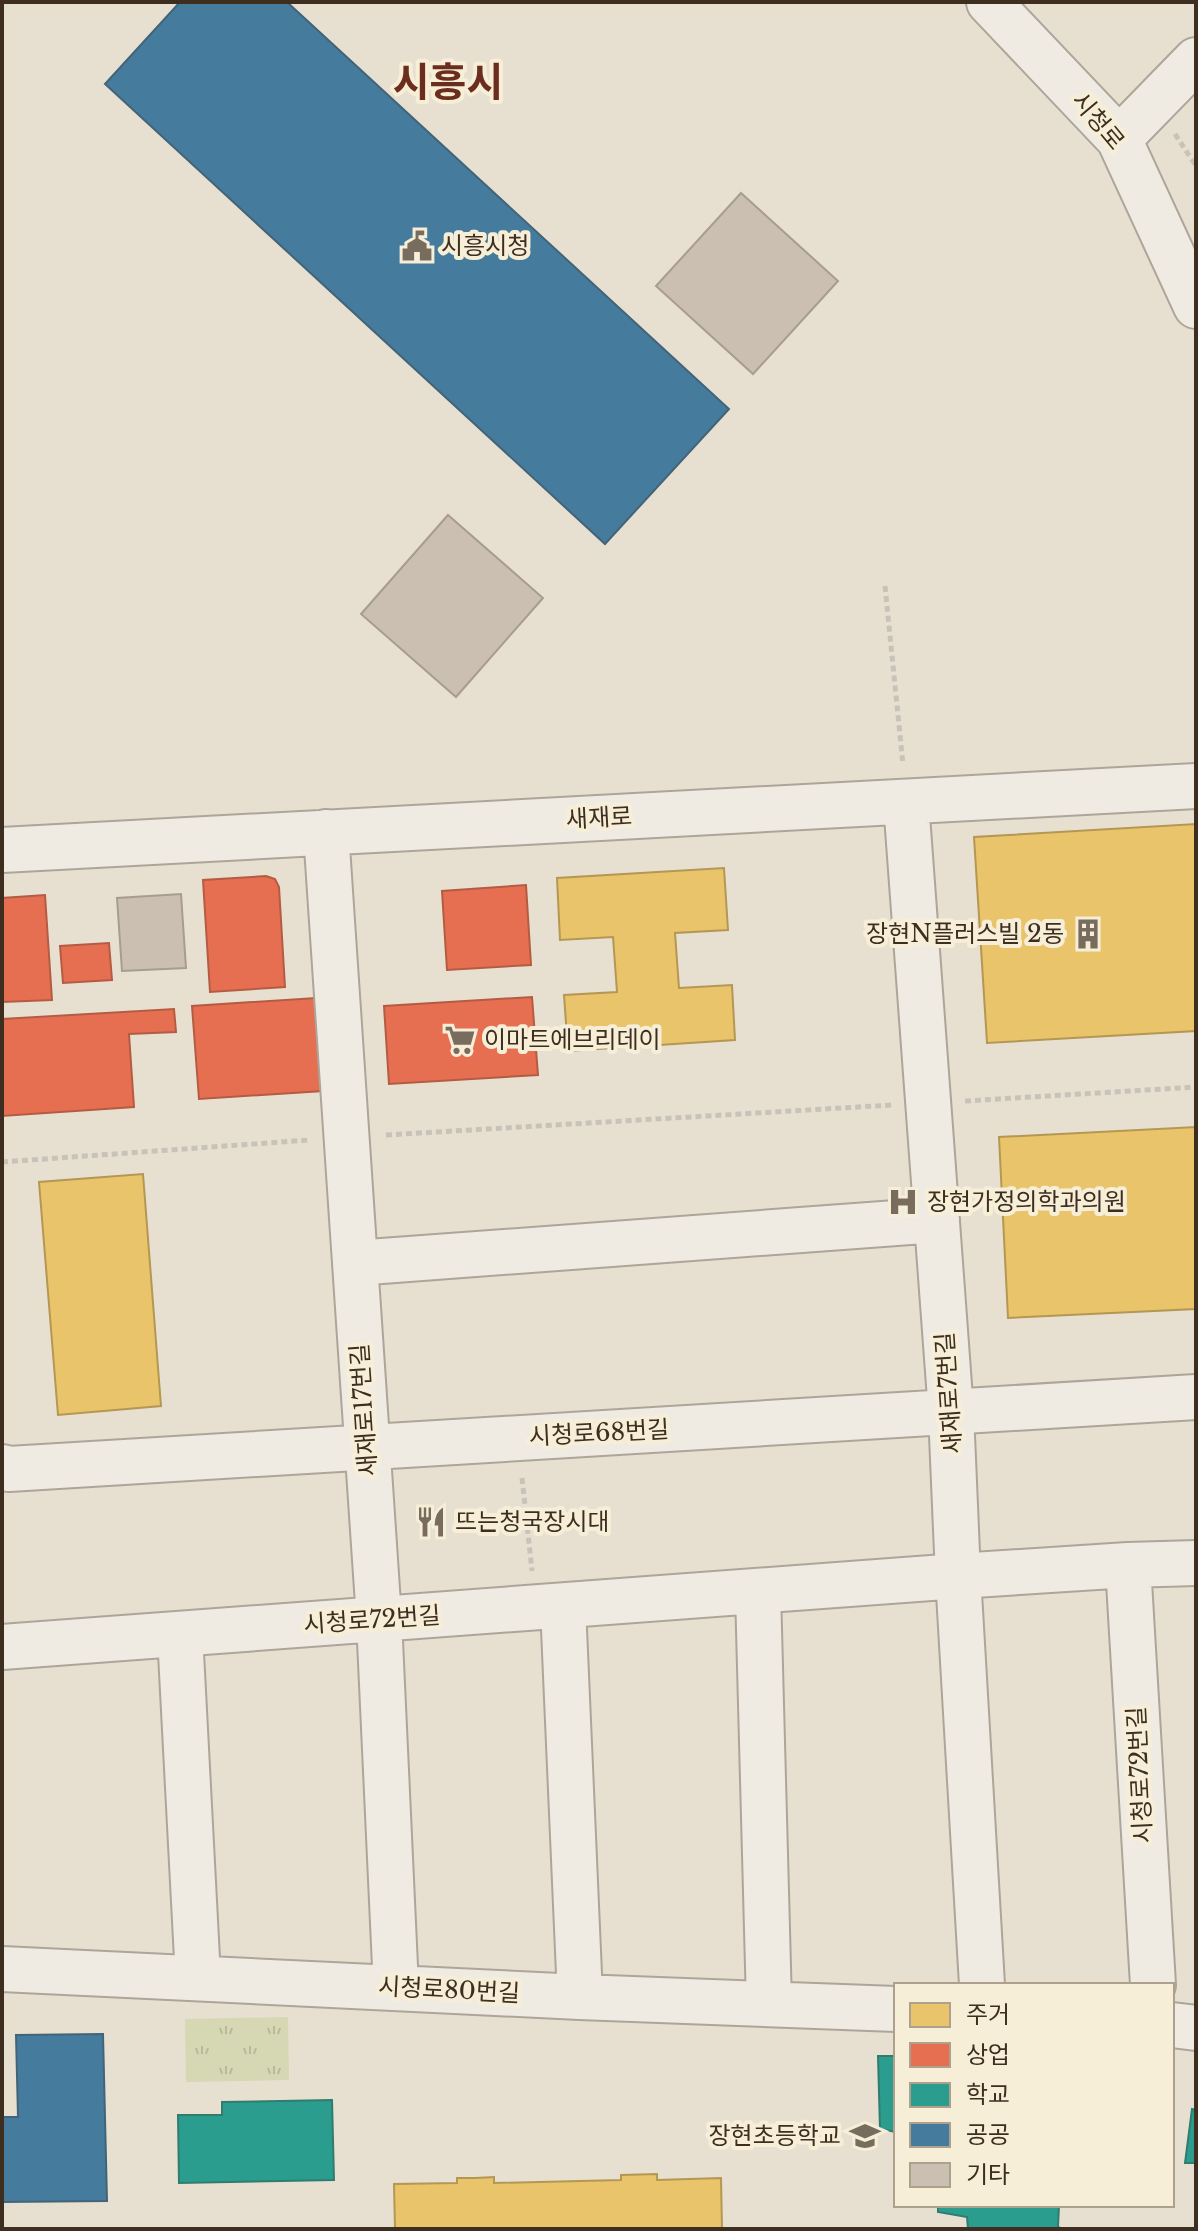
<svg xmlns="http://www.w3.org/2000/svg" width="1198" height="2231" font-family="'Libre Baskerville','Noto Sans KR',serif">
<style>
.park{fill:url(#park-tufts)}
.homes{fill:#e9c46a;stroke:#b59754;stroke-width:2}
.shops{fill:#e76f51;stroke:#b45c42;stroke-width:2}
.schools{fill:#2a9d8f;stroke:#307c6e;stroke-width:2}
.public{fill:#457b9d;stroke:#436478;stroke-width:2}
.building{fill:#cbbfb2;stroke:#a89c90;stroke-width:2}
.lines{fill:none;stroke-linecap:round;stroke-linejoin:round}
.minor-casing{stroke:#ada599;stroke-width:48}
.path{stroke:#c8c2b9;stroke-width:5;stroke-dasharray:6 4;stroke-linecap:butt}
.minor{stroke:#efebe3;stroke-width:44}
.labels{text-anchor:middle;stroke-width:8;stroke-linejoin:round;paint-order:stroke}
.street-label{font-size:24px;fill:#3d2e20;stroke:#f7eed8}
.poi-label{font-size:24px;fill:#3d2e20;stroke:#f7eed8;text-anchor:start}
.town-label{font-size:40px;font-weight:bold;fill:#6b2e1e;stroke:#f7eed8}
</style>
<defs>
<pattern id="park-tufts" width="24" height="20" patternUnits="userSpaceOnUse" patternTransform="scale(2)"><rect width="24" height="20" fill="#d6d7b3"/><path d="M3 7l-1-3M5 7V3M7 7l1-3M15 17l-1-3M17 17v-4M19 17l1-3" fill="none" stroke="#b9b99a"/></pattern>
</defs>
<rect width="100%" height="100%" fill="#e7e0d1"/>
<path class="park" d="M288 2017 289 2080 186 2082 185 2019Z"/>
<path class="homes" d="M1196 824V1031L987 1043 974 837Z
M724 868 728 930 675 933 679 988 732 985 735 1040 568 1051 564 995 617 992 613 937 560 940 557 878Z
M1196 1127V1309L1008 1318 999 1137Z
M143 1174 161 1406 58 1415 39 1182Z
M657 2174V2180L721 2178 722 2229H395L394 2184 457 2183V2178H475L494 2177V2183L621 2180V2175Z"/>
<path class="shops" d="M266 876 275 879 279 887 285 987 210 992 203 880Z
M526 885 531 965 447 970 442 891Z
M45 895 52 1000 2 1002V898Z
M109 943 112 980 63 983 60 946Z
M532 997 538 1075 389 1084 384 1006Z
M316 998 323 1091 199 1099 192 1006Z
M174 1009 176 1032 129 1034 134 1107 2 1116V1019Z"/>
<path class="schools" d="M878 2056H896V2132L880 2129Z
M332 2100 334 2180 179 2183 178 2115H222V2102Z
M1192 2109 1196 2110V2163H1185Z
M938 2205H1059L1058 2227 1063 2229H968L967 2217 938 2212Z"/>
<path class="public" d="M180 2H287L729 409 605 544 105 84Z
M103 2034 107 2201 2 2202V2117H18L16 2035Z"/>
<path class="building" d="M741 193 838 281 753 374 656 286Z
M448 515 543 598 456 697 361 614Z
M181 894 186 968 122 971 117 898Z"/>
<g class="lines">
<g class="minor-casing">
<path id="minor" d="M989 2 1119 139 1196 306
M1119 139 1196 60
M906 802 951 1412 958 1576 982 1985
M326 832 379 1619 396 1988
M2 850 1196 786
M355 1263 937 1220
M2 1467 9 1469 1196 1397
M1128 1565 1153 1985
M758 1592 769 2004
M563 1606 580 1997
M180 1634 198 1978
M2 1647 958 1576 1128 1565 1196 1563
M2 1969 580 1997 896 2009
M1172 2025 1196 2028"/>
</g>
<path class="path" d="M1175 134 1196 166
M885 586 903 765
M965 1101 1196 1087
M386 1135 892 1105
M2 1162 309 1140
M522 1478 532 1571"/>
<use href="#minor" class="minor"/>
</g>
<defs>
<g id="civic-bare" transform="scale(2.4)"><path d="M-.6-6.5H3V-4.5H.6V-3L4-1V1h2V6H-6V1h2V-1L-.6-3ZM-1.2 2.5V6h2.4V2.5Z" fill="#786c5e" stroke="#f7eed8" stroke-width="2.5" paint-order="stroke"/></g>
<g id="building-bare" transform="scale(2.4)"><path d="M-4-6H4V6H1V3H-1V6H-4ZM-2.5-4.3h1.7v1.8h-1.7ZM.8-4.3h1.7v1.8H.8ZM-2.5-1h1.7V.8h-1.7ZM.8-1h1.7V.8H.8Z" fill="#786c5e" stroke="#f7eed8" stroke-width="2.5" paint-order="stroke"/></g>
<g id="supermarket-bare" transform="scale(2.4)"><path d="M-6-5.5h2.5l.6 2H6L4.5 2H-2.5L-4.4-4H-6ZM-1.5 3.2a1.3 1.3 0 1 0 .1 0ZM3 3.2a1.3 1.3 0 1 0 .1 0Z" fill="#786c5e" stroke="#f7eed8" stroke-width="2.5" paint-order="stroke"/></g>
<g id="hospital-bare" transform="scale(2.4)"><path d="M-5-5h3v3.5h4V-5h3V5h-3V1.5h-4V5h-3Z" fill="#786c5e" stroke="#f7eed8" stroke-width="2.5" paint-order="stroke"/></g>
<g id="restaurant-bare" transform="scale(2.4)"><path d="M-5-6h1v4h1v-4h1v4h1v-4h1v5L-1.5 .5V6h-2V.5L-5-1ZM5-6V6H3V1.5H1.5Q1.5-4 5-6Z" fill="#786c5e" stroke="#f7eed8" stroke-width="2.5" paint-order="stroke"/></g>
<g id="school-bare" transform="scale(2.4)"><path d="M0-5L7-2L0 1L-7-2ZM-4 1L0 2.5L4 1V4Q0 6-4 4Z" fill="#786c5e" stroke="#f7eed8" stroke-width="2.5" paint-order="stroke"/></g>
</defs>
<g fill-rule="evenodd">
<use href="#civic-bare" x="417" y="246"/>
<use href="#building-bare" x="1088" y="934"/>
<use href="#supermarket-bare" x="460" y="1040"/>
<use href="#hospital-bare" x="903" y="1202"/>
<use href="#restaurant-bare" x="431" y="1522"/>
<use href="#school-bare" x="865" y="2136"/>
</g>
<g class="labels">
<g class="street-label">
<text transform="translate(1098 121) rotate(50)" y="8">시청로</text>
<text transform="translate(599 818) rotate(-3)" y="8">새재로</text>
<text transform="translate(949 1393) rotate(-94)" y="8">새재로7번길</text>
<text transform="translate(364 1410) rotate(-94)" y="8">새재로17번길</text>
<text transform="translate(599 1433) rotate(-3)" y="8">시청로68번길</text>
<text transform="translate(372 1620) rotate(-4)" y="8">시청로72번길</text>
<text transform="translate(1140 1775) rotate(-93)" y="8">시청로72번길</text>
<text transform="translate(449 1990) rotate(3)" y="8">시청로80번길</text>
</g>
<g class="poi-label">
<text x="441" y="254">시흥시청</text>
<text x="1064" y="942" text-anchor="end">장현N플러스빌 2동</text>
<text x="484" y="1048">이마트에브리데이</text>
<text x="927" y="1210">장현가정의학과의원</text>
<text x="455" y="1530">뜨는청국장시대</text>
<text x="841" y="2144" text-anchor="end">장현초등학교</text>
</g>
<g class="town-label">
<text x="448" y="96">시흥시</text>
</g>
</g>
<rect width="1198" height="2231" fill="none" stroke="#3d2e20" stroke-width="8"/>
<rect x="894" y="1983" width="280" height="224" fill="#f7eed8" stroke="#ada18e" stroke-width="2"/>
<rect x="910" y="2003" width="40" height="24" fill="#e9c46a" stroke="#ada18e" stroke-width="2"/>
<text x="966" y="2023" font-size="24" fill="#3d2e20">주거</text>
<rect x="910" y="2043" width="40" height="24" fill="#e76f51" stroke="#ada18e" stroke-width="2"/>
<text x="966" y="2063" font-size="24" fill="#3d2e20">상업</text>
<rect x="910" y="2083" width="40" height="24" fill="#2a9d8f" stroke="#ada18e" stroke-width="2"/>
<text x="966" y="2103" font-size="24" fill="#3d2e20">학교</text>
<rect x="910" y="2123" width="40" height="24" fill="#457b9d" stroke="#ada18e" stroke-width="2"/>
<text x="966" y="2143" font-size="24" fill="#3d2e20">공공</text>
<rect x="910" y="2163" width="40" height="24" fill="#cbbfb2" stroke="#ada18e" stroke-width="2"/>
<text x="966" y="2183" font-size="24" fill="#3d2e20">기타</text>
</svg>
